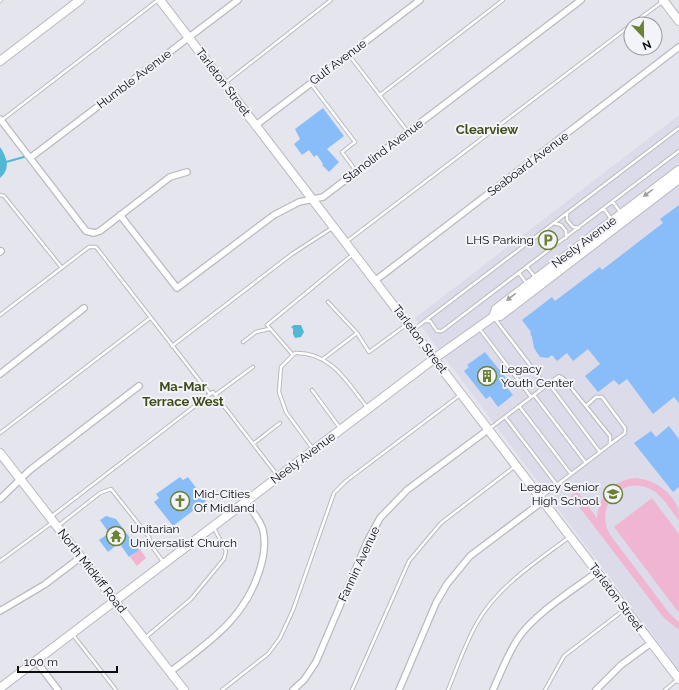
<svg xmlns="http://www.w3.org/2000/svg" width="679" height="690" font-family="Raleway,sans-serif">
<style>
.built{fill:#dbdbe9}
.green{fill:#f0b6d1}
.water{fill:#51b7d5}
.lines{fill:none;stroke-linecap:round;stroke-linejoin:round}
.stream{stroke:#51b7d5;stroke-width:2}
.building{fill:#89bdfa}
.lane-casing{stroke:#b9b9c0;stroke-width:4.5}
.street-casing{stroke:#b9b9c0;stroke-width:8}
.secondary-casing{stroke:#b9b9c0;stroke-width:10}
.lane{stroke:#fff;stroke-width:2.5}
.street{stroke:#fff;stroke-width:5.5}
.secondary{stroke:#fff;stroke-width:8}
.oneway{fill:#9e9e9f}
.labels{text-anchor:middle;stroke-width:4;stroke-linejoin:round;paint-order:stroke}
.street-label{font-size:12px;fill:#0c0c0f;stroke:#f3f3fa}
.poi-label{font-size:12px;fill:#0c0c0f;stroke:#f3f3fa;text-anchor:start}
.neighbourhood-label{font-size:13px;font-weight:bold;fill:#3e4d17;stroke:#f3f3fa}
</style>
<rect width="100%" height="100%" fill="#e5e6ed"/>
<path class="built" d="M679 115V670L415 318Z"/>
<path class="green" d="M635 478C653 479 671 491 678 508 679 512 679 518 679 521 671 511 663 495 650 489 620 474 593 510 611 536L670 614 679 622V630L664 618 571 496 577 491 597 518C599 495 612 481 635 478Z
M652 498 679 534V613L614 527Z
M140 549 146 558 137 566 130 557Z"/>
<path class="water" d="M0 147C7 157 11 169 0 178Z
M294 325H301L304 332 301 337 295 338 293 334V329L291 327Z"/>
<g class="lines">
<path class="stream" d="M6 162 24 157"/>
</g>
<path class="building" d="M323 108 344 136 327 149 339 162 329 172 322 165 323 164 317 155 314 157 309 150 302 155 294 144 300 139 295 129Z
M679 205V403L674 397 653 414 627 379 619 385 614 380 598 392 585 376 600 364 588 349 573 361 567 353 557 361 552 355 548 358 540 357 534 348 532 337 530 333 531 332 522 320 552 297 555 301 600 267 602 270 663 223 660 219Z
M485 352 509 382 505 385 513 395 498 407 490 396 486 399 464 371 469 367 467 365Z
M669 426 679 439V487L673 492 634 443 651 431 656 437Z
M180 477 183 480 188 477 206 501 173 526 154 502 159 498 156 494Z
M106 516 116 519 139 550 129 557 119 543 108 552 99 540 109 533 100 520Z"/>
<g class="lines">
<g class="lane-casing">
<path id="lane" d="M0 1 1 0
M632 24 662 2
M349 55 408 132
M225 83 331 0
M311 84 355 142 342 152 356 171
M380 95 503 0
M2 120 158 0
M0 195 4 196 62 268
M613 202 621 213
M604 209 612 220
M567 213V220L573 227 579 228
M554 223 561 225 566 231V238
M346 242 631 25
M527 267 536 278
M519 273 527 284
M328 302 357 333
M0 315 89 247H96L210 394
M495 319 546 386
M426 321H430L437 331H442L679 151
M479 328 531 397
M413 330 679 128
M243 342 256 332 269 329
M172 346 292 254 332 228
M293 355 267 325 352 255
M323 359 357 333 369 352 406 325
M549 384 600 452
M312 390 340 428
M215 395 253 367
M534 395 586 463
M519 406 571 474
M505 417 557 485
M489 429 559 376 564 379 610 436V444
M0 433 150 318
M253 444 280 423
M313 449 286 412 279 392 281 367 295 353C331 352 347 382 367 407
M541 497 625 433V428L602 397H596L586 406
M52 516 213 392 278 476
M58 526 100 493 111 489 149 537 153 548 164 563
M0 561 53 522
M73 635 116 690
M146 637 191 599 224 559 226 551 214 528
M222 690 268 654 280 638 293 610 334 493 346 481 460 395
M352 690 409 561 441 523 514 467
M448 690C457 668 465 644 477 623 497 587 536 562 568 538
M545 690 564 656 625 609
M665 690 677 680"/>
</g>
<g class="street-casing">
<path id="street" d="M0 119 86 231 94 233 100 231 170 177 187 172
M256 125 420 0
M30 158 238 0
M120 215 177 288 274 215 299 202 323 197 581 0
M0 252 1 251
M376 280 679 47
M0 374 84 308
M0 499 30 470 139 386
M0 611 44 585 81 557
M36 661 58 690
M170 672C209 642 245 619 260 569 264 556 266 543 263 530 260 519 251 510 245 502
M293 690 304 680 316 662 367 542 380 518 407 490 489 429
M399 690 436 603 447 584 470 556 543 501
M493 690C501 672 508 653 519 637 537 612 572 591 597 572
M596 690 621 665 651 643"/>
</g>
<g class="secondary-casing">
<path id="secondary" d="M160 0 679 679
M663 0 679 21
M0 61 80 0
M493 317 496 309 679 170
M0 453 184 690
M0 688 435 358 493 317 500 316 679 179"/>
</g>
<use href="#lane" class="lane"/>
<use href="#street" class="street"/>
<use href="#secondary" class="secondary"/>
</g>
<defs><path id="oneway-solid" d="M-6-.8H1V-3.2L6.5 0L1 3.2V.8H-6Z"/></defs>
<g class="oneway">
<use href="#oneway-solid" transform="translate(648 193) rotate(143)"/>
<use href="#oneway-solid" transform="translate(511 297) rotate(142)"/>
</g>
<defs>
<g id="parking-ring" transform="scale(1)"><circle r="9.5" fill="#f3f3fa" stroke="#6b8133" stroke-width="1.5"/><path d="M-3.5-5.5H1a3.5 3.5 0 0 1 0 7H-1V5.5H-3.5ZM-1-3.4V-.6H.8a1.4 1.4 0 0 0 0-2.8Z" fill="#6b8133"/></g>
<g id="building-ring" transform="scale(1)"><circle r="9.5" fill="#f3f3fa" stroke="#6b8133" stroke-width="1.5"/><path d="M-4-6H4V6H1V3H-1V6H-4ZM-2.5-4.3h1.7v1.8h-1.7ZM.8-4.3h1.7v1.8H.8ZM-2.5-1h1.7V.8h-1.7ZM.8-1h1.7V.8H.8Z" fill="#6b8133"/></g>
<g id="school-ring" transform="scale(1)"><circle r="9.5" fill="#f3f3fa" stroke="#6b8133" stroke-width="1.5"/><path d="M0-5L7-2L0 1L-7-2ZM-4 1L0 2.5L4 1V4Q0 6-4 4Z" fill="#6b8133"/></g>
<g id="church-ring" transform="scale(1)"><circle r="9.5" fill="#f3f3fa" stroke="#6b8133" stroke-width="1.5"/><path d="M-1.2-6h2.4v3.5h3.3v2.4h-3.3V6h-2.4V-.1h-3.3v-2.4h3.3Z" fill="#6b8133"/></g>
<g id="temple-ring" transform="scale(1)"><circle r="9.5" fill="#f3f3fa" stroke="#6b8133" stroke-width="1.5"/><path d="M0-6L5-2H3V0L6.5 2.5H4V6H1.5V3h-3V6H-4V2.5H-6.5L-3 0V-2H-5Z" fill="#6b8133"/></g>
</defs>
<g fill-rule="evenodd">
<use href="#parking-ring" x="548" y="240"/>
<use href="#building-ring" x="487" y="376"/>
<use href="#school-ring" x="613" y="494"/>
<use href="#church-ring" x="180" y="501"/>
<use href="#temple-ring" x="116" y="536"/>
</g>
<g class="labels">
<g class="street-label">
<text transform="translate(338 62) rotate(-37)" y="4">Gulf Avenue</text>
<text transform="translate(134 79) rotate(-37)" y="4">Humble Avenue</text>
<text transform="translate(223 82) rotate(53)" y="4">Tarleton Street</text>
<text transform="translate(383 151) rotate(-37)" y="4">Stanolind Avenue</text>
<text transform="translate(528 164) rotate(-37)" y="4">Seaboard Avenue</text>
<text transform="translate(584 242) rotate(-37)" y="4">Neely Avenue</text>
<text transform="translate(420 339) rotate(53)" y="4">Tarleton Street</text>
<text transform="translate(303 458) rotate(-37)" y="4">Neely Avenue</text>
<text transform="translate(359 564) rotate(-65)" y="4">Fannin Avenue</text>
<text transform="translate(92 571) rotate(52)" y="4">North Midkiff Road</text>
<text transform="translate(616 597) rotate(53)" y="4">Tarleton Street</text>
</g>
<g class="poi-label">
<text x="534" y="244" text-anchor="end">LHS Parking</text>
<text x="501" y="373">Legacy<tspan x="501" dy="14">Youth Center</tspan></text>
<text x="599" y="491" text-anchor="end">Legacy Senior<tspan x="599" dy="14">High School</tspan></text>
<text x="194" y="498">Mid-Cities<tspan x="194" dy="14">Of Midland</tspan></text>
<text x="130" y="533">Unitarian<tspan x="130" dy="14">Universalist Church</tspan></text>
</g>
<g class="neighbourhood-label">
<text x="487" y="134">Clearview</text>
<text x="183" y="391">Ma-Mar<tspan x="183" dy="15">Terrace West</tspan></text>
</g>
</g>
<g transform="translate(643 36) rotate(158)"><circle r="19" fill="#f3f3fa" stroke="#97979c"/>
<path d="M0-3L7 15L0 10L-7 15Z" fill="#6b8133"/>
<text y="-6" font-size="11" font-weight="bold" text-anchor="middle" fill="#0c0c0f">N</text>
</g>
<path d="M18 666v6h99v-6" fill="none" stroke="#0c0c0f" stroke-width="2"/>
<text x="24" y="666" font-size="12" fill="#0c0c0f" stroke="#f3f3fa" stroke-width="3" paint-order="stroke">100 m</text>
</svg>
